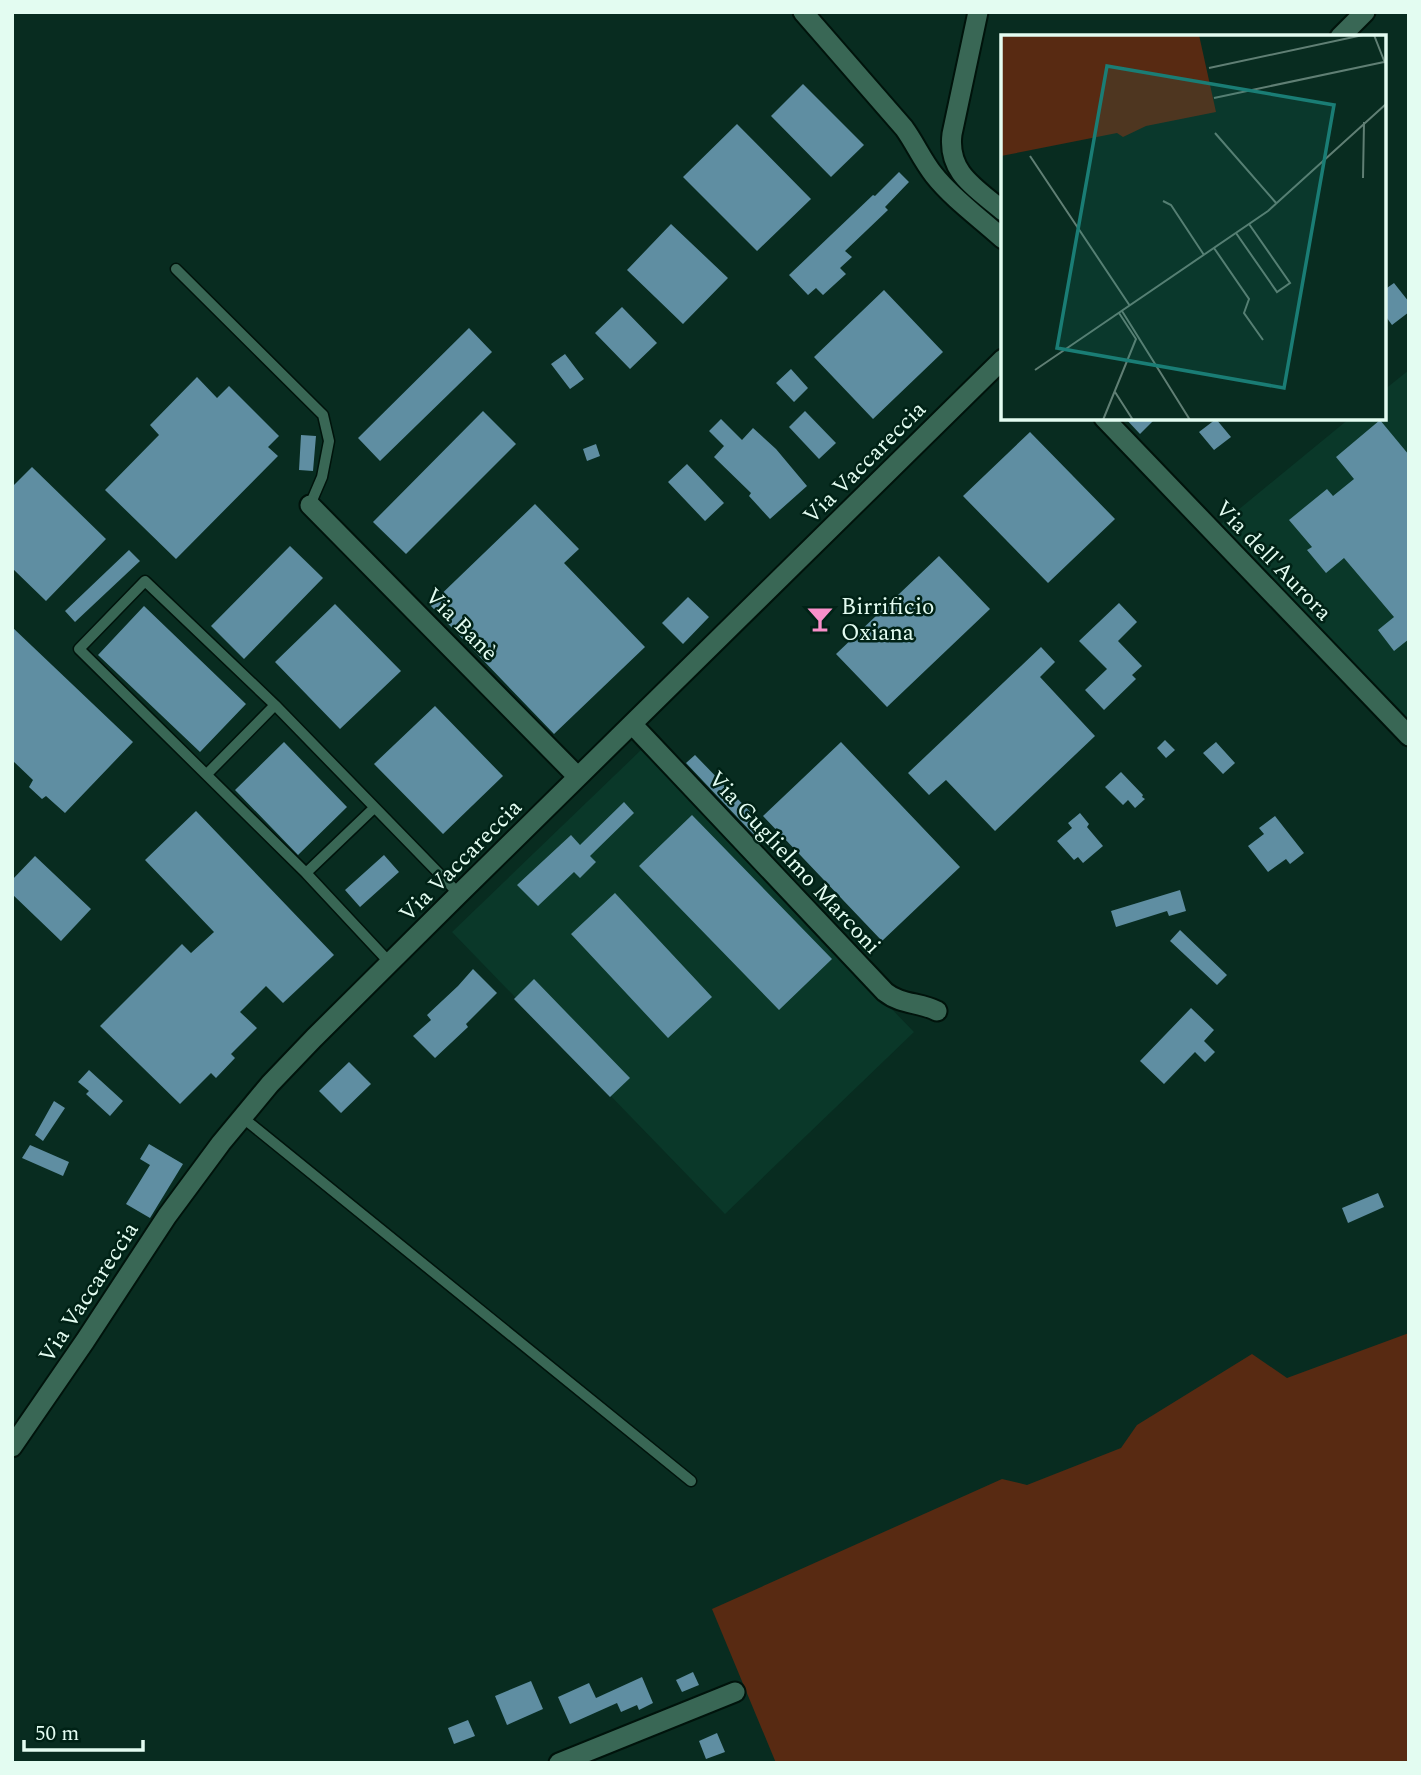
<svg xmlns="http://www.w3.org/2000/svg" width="1421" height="1775" font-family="Spectral,serif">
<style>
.built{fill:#0a3829}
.green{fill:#582a12}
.building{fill:#5f8ea2}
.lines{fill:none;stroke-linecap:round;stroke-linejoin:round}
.lane-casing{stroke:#00130b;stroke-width:13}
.street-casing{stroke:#00130b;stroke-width:23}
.lane{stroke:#396755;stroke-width:10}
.street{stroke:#396755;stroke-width:19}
.labels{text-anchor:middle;stroke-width:5;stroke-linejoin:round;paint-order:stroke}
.street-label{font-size:23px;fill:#e3fcf1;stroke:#002216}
.poi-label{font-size:23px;fill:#e3fcf1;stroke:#002216;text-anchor:start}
.inset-road{fill:none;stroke:#607f74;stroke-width:2}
.view{fill:#1a7d75;fill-opacity:0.15;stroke:#1a7d75;stroke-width:3.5}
.inset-edge{fill:none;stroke:#e3fcf1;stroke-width:3.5}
</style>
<rect width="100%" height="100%" fill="#082c20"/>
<path class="built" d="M1409 370V726L1221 524 1350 418H1384V390Z
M641 750 914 1032 725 1214 452 932Z"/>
<path class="green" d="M1409 1333V1763H776L712 1609 1002 1479 1027 1485 1121 1448 1137 1425 1252 1354 1287 1378Z"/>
<path class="building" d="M803 84 864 145 831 177 771 116Z
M737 124 811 199 757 251 683 177Z
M899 172 909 182 885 207 888 210 845 251 852 257 840 268 846 274 823 295 816 288 808 295 789 275 873 195 875 196Z
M671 224 728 278 683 324 627 270Z
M1394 283 1409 302V312L1392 325 1384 314V290Z
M884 290 943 352 873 419 814 357Z
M622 307 657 343 630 369 595 333Z
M469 328 492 352 380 461 358 438Z
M565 354 584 379 570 389 551 364Z
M791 369 808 388 794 402 776 383Z
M197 377 217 398 229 386 279 436 268 447 278 456 176 559 105 490 159 435 150 425Z
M483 411 516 444 406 554 373 522Z
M805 411 836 443 819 459 789 427Z
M1125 418H1156L1140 434Z
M721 419 742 440 753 428 776 449 807 486 770 519 749 496 751 493 714 457 724 446 709 431Z
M1216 419 1231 437 1214 450 1199 432Z
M1380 420 1409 455V639L1394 651 1378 630 1394 617 1344 558 1326 573 1307 550 1312 547 1289 520 1327 489 1333 496 1354 479 1336 457Z
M1030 432 1115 519 1048 583 963 496Z
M301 435 316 436 313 471 299 470Z
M596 444 600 456 587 461 583 449Z
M687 464 724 503 705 521 668 482Z
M32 467 106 539 46 601 12 568V487Z
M535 504 579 549 564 563 645 647 554 734 430 605Z
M290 546 323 578 244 659 211 626Z
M129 550 140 561 75 622 65 611Z
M939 556 990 609 887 707 836 654Z
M688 597 709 617 683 644 662 623Z
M1119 603 1137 622 1118 641 1142 666 1132 675 1136 679 1104 710 1085 690 1107 669 1079 641Z
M335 604 401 671 340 729 275 662Z
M144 606 246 704 200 752 98 655Z
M12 627 133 742 65 813 46 796 42 799 29 787 33 780 12 760Z
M1041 647 1055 662 1040 677 1095 736 995 831 946 780 929 795 908 773Z
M435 706 503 776 443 834 374 764Z
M1165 740 1175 750 1166 758 1157 748Z
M284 742 347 807 298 855 235 790Z
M841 742 960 867 882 941 763 816Z
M1216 742 1235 763 1223 774 1203 753Z
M695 755 764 826 754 835 686 763Z
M1121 772 1143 795 1142 797 1145 799 1135 808 1128 800 1123 805 1105 787Z
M624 802 634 813 590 856 596 862 580 878 574 872 538 906 517 885 571 835 580 845Z
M196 811 334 955 283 1003 266 986 240 1012 257 1028 231 1054 235 1058 216 1078 211 1073 180 1104 100 1026 182 944 191 953 214 932 145 860Z
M1080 813 1089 824 1087 827 1103 846 1083 863 1078 857 1074 860 1057 841 1072 828 1068 823Z
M692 815 832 959 779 1010 639 866Z
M1275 816 1304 853 1290 864 1286 859 1268 872 1248 846 1264 834 1259 828Z
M384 855 399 872 360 907 345 890Z
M35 856 91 909 61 941 12 894V880Z
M1180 890 1186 911 1169 916 1167 911 1116 927 1111 911Z
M615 893 712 997 668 1038 571 934Z
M1180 930 1227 975 1217 985 1170 941Z
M473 969 497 993 466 1024 468 1027 435 1058 413 1036 431 1020 427 1015 458 986Z
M534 979 630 1078 610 1097 514 999Z
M1191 1008 1214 1030 1204 1041 1215 1052 1205 1062 1195 1052 1164 1084 1140 1061Z
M349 1062 371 1084 341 1113 319 1091Z
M89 1070 123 1101 110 1116 86 1094 89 1091 78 1082Z
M54 1101 65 1108 43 1141 35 1135Z
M149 1144 183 1164 150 1218 126 1204 150 1165 140 1159Z
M30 1145 69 1162 63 1176 22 1158Z
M1378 1193 1384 1207 1348 1223 1342 1208Z
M693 1672 699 1685 682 1692 676 1680Z
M642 1677 653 1703 639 1710 637 1705 621 1712 617 1703 570 1724 558 1697 589 1683 596 1698Z
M531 1681 543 1709 507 1725 495 1696Z
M468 1720 475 1736 454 1744 448 1728Z
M717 1733 725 1752 706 1759 699 1741Z"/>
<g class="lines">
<g class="lane-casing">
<path id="lane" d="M176 269 323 415 329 441 322 477 310 505
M207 774 275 705
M306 873 374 808
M390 963 306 873 79 649 145 581 275 705 459 894
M242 1117 691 1481"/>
</g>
<g class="street-casing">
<path id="street" d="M803 12 904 128C915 143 922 160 934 175 953 199 980 218 1003 239
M978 12 952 134C947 173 976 188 1003 211
M1340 37 1365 12
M1104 418 1409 736
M310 505 578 777
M632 724 885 992C901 1005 920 1002 937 1011
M12 1447 85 1341 167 1216 221 1143 270 1084 314 1038 459 894 1003 359
M559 1763 735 1692"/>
</g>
<use href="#lane" class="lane"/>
<use href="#street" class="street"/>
</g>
<defs>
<g id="bar-bare" transform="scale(2.1)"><path d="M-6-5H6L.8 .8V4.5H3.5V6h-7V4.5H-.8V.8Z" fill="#f990ca" stroke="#002216" stroke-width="2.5" paint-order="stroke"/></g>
</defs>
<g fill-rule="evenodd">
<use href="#bar-bare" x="820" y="619"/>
</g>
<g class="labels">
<g class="street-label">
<text transform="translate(864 462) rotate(-45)" y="8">Via Vaccareccia</text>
<text transform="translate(1274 560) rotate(46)" y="8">Via dell'Aurora</text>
<text transform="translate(462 624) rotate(45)" y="8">Via Banè</text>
<text transform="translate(460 860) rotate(-45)" y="8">Via Vaccareccia</text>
<text transform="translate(795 862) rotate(47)" y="8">Via Guglielmo Marconi</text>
<text transform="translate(88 1292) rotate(-57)" y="8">Via Vaccareccia</text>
</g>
<g class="poi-label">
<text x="841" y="614">Birrificio<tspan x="841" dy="26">Oxiana</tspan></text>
</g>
</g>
<g transform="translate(1001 35)">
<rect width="385" height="385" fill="#082c20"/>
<path d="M0 0H198L215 77 145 91 122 102 116 98 0 121Z" fill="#582a12"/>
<path class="inset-road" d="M373 0 384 28M208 33 362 0M213 63 383 27M214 98 276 169M29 121 129 271M362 143 363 87M162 166 170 170 203 220M235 198 276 257 289 248 248 189M213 213 248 264 243 278 262 305M121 276 189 385M34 335 267 176 385 69M114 357 132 385M102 385 135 304 118 278"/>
<path class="view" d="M106 31 333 70 283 353 56 313Z"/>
<rect width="385" height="385" class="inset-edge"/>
</g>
<rect width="1421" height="1775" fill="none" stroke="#e3fcf1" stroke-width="28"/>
<path d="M24 1740v10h119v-10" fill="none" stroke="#e3fcf1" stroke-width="3.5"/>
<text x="35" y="1740" font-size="21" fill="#e3fcf1" stroke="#002216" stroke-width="5" paint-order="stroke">50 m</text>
</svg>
